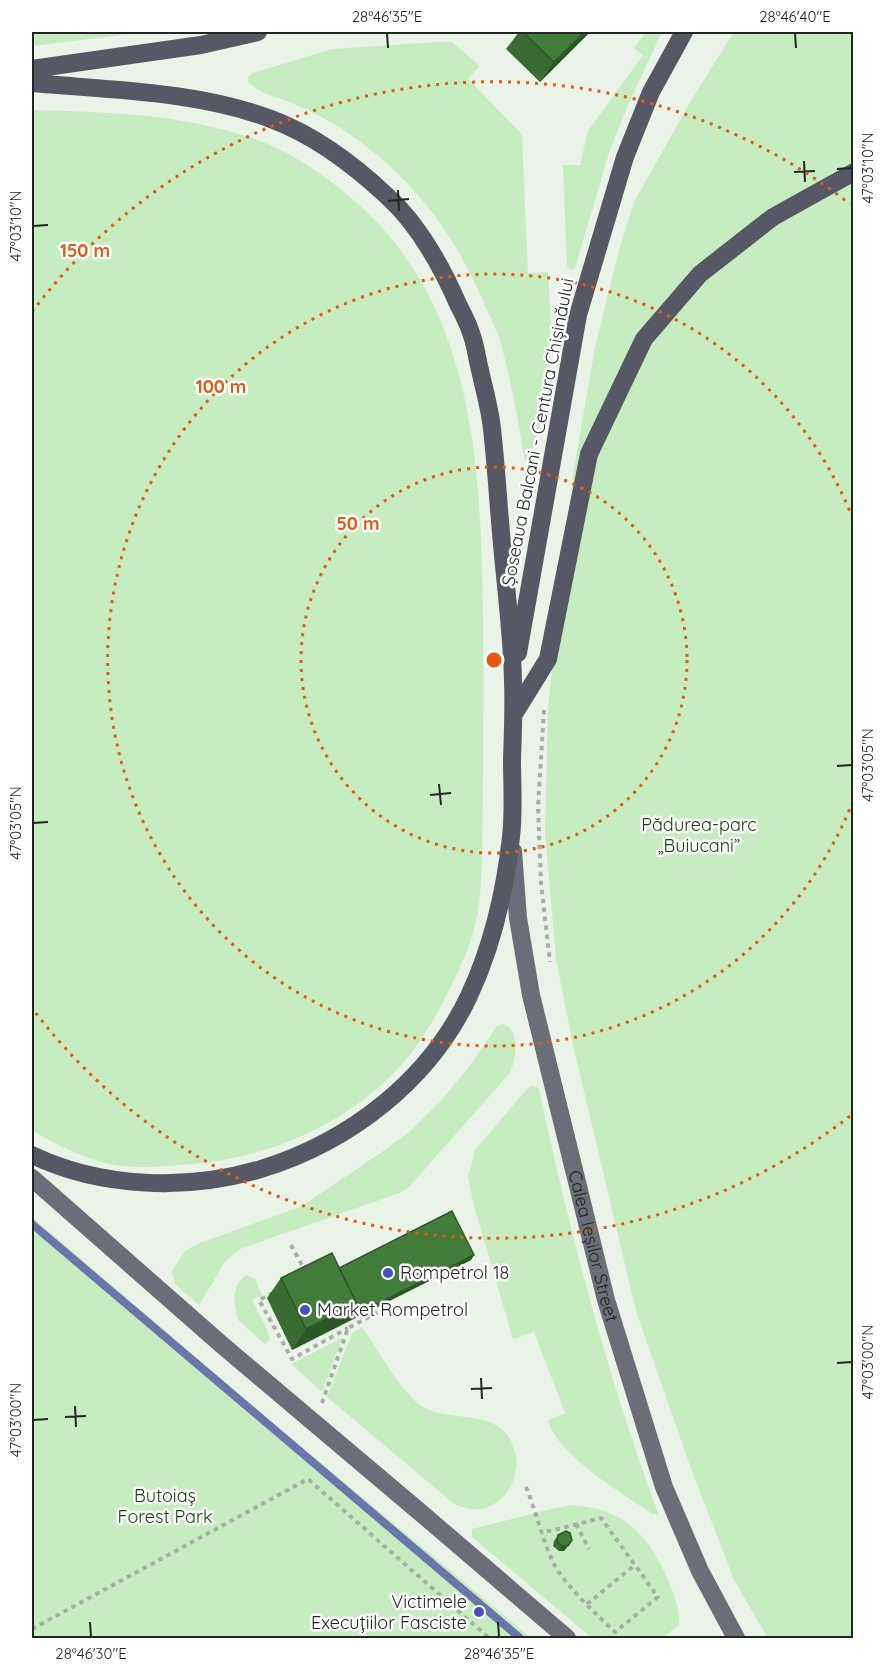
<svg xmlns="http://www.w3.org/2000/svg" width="885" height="1670" font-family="Quicksand,sans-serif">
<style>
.green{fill:#c6edc0}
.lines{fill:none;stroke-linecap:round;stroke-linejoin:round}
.stream{stroke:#6976aa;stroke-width:8}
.path{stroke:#a7afa6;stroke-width:4;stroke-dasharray:4.5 4.5;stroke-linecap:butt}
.primary{stroke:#6b6e77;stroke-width:18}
.highway{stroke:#565964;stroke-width:18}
.wall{fill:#396b32}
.shaded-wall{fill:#2e5729}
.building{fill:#427c3a;stroke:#2e5729;stroke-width:1.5}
.ticks{fill:none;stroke:#222622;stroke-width:2}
.ring{fill:none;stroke:#e8590c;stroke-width:3;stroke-dasharray:3 6}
.poi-dot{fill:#454ec3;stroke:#fff;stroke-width:2}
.labels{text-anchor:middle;stroke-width:5;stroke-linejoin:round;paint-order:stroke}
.street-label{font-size:18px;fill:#222622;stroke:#fff}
.park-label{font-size:18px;fill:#0c4a02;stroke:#fff}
.poi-label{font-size:18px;fill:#222622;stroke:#fff;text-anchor:start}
.centre{fill:#e8590c;stroke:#fff;stroke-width:3}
.ring-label{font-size:18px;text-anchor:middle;font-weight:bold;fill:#e8590c;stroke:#fff;stroke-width:5;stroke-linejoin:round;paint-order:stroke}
.neatline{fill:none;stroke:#222622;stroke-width:2}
.ticks-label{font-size:15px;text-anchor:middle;fill:#222622}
</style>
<rect width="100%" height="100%" fill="#e9f3e8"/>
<path class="green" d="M32 32H146L32 46Z
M646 32H662L627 107 609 153 575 268 571 270 567 266 563 165H580L588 131 643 55 634 48Z
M734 32H853V1638H768L734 1580 690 1466 636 1311 573 1045 556 959 545 833 548 709 562 566 574 469 595 347 619 250 634 202 692 99Z
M438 42H452L480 66 468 79 518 130 522 136 528 273 548 272 551 324 541 421 532 452 525 461C518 421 511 380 500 340 496 328 489 315 484 303 452 228 409 174 342 129 325 118 307 109 289 102 274 96 260 94 248 82V77L253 73 332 49Z
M32 110C106 112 181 114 252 138 288 150 322 173 350 197 477 303 481 470 483 623 484 701 483 779 482 857 481 878 481 900 476 921 471 943 462 964 452 984 437 1016 417 1050 392 1075 339 1127 266 1158 192 1164 167 1166 140 1169 115 1165 87 1160 55 1145 32 1130Z
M503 1024C521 1029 516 1060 510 1073L408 1188 399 1193 371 1203 240 1249 225 1262 199 1305 175 1284 172 1271 185 1251 200 1243 302 1206 379 1154 408 1133 440 1102 469 1067 497 1026Z
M531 1086 537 1087 539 1089C570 1233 607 1377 659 1515L652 1514C620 1491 562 1459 548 1422L549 1420 565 1413 534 1332 513 1339 474 1206 468 1177 475 1150 527 1089Z
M32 1217 267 1418 531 1638H32Z
M246 1275 255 1279 262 1295 252 1300 265 1325 270 1339 265 1344 238 1320C234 1302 230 1288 246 1275Z
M362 1327C377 1348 402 1394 423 1407 450 1423 494 1408 511 1441 515 1450 518 1458 516 1468 514 1485 507 1496 492 1505 480 1513 465 1509 453 1503L327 1397 352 1333Z
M342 1338 322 1392 291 1364Z
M571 1505C624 1508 648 1534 668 1580 674 1595 680 1608 679 1625L662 1638H592L472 1537V1529L551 1509Z"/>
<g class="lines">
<path class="stream" d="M32 1224 520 1638"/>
<path class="path" d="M544 710 538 807 541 883 550 962
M291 1245 305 1271
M273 1293 259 1300 292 1359 348 1328
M322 1403 348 1328 386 1308
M526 1487C536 1511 543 1543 555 1566 567 1587 597 1615 615 1632L658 1597 601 1518 542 1533
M576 1524 589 1549
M587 1604 635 1565
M32 1629 308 1479 489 1638"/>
<g class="primary">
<path id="s1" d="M513 851 518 918 531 995 606 1300 664 1487 700 1571 736 1638"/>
<path d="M32 1178 222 1345 421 1513 567 1638"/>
</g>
<path class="highway" d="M32 69 201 45 258 32
M32 83C110 90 197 91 271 119 314 135 354 165 387 196 419 225 441 265 458 304 463 314 469 325 472 336 476 347 477 359 480 370 484 389 490 409 492 429 496 464 498 499 501 533 505 582 512 632 513 681 514 707 513 733 512 759 512 785 514 812 511 837 505 891 492 947 469 996 429 1081 349 1142 261 1169 188 1191 101 1188 32 1155
M518 653 578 315 625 157 651 92 684 32
M514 714 548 659 589 454 644 339 700 274 773 217 854 172"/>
</g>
<path class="wall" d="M519 32H590L540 82 506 49Z
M474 1255 471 1260 292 1350 267 1298 281 1278 339 1268Z
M558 1535 572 1540 564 1551H559L553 1546 554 1541Z"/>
<path class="shaded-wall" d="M585 32H590L540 82 554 62Z
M474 1255 471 1260 343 1324 347 1319Z
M357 1304 343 1324 292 1350 306 1329Z
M572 1540 564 1551H559L562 1546Z"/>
<path class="building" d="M523 32H585L554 62Z
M452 1211 474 1255 347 1319 357 1304 339 1268Z
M332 1253 357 1304 306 1329 281 1278Z
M566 1531 570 1533 572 1540 568 1546H562L557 1541 558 1535Z"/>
<path class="ticks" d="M387 33 388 48M795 33 796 48M804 161 805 182M837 169 852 168M794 172 815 171M398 190 399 211M388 201 409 199M33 226 48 225M837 766 852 765M439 784 441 805M430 795 451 793M33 823 48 822M837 1363 852 1362M481 1378 482 1399M471 1389 492 1388M75 1406 76 1427M65 1417 86 1416M33 1420 48 1419M90 1622 91 1637M498 1622 499 1637"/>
<g class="ring">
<circle cx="494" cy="660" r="193"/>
<path d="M853 801A386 386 0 1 1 853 519"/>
<path d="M850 1116A579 579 0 0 1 32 1008M32 312A579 579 0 0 1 850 204"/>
</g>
<g class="poi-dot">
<circle cx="388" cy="1273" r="6"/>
<circle cx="305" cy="1310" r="6"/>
<circle cx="479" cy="1612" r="6"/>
</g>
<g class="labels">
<g class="street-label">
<text transform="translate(538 432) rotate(-79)" y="6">Șoseaua Balcani - Centura Chișinăului</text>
<text dy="6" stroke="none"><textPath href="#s1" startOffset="404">Calea Ieșilor Street</textPath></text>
</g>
<g class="park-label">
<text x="699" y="831">Pădurea-parc<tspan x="699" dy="21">„Buiucani”</tspan></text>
<text x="165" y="1502">Butoiaș<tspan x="165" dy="21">Forest Park</tspan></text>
</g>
<g class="poi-label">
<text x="400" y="1279">Rompetrol 18</text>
<text x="317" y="1316">Market Rompetrol</text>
<text x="467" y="1608" text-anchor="end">Victimele<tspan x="467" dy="21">Execuțiilor Fasciste</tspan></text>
</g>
</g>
<circle cx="494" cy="660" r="9" class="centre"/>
<g class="ring-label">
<text x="85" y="257">150 m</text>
<text x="221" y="393">100 m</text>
<text x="358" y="530">50 m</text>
</g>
<rect width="885" height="1670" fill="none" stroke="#ffffff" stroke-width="66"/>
<rect x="33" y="33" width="819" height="1604" class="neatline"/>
<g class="ticks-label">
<text x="387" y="22">28°46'35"E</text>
<text x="795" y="22">28°46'40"E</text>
<text transform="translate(868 168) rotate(-90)" y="5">47°03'10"N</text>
<text transform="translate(16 226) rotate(-90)" y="5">47°03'10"N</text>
<text transform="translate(868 765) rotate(-90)" y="5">47°03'05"N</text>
<text transform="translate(16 823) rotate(-90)" y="5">47°03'05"N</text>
<text transform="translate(868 1362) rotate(-90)" y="5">47°03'00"N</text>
<text transform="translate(16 1420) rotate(-90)" y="5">47°03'00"N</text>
<text x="91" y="1659">28°46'30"E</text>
<text x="499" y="1659">28°46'35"E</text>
</g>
</svg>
